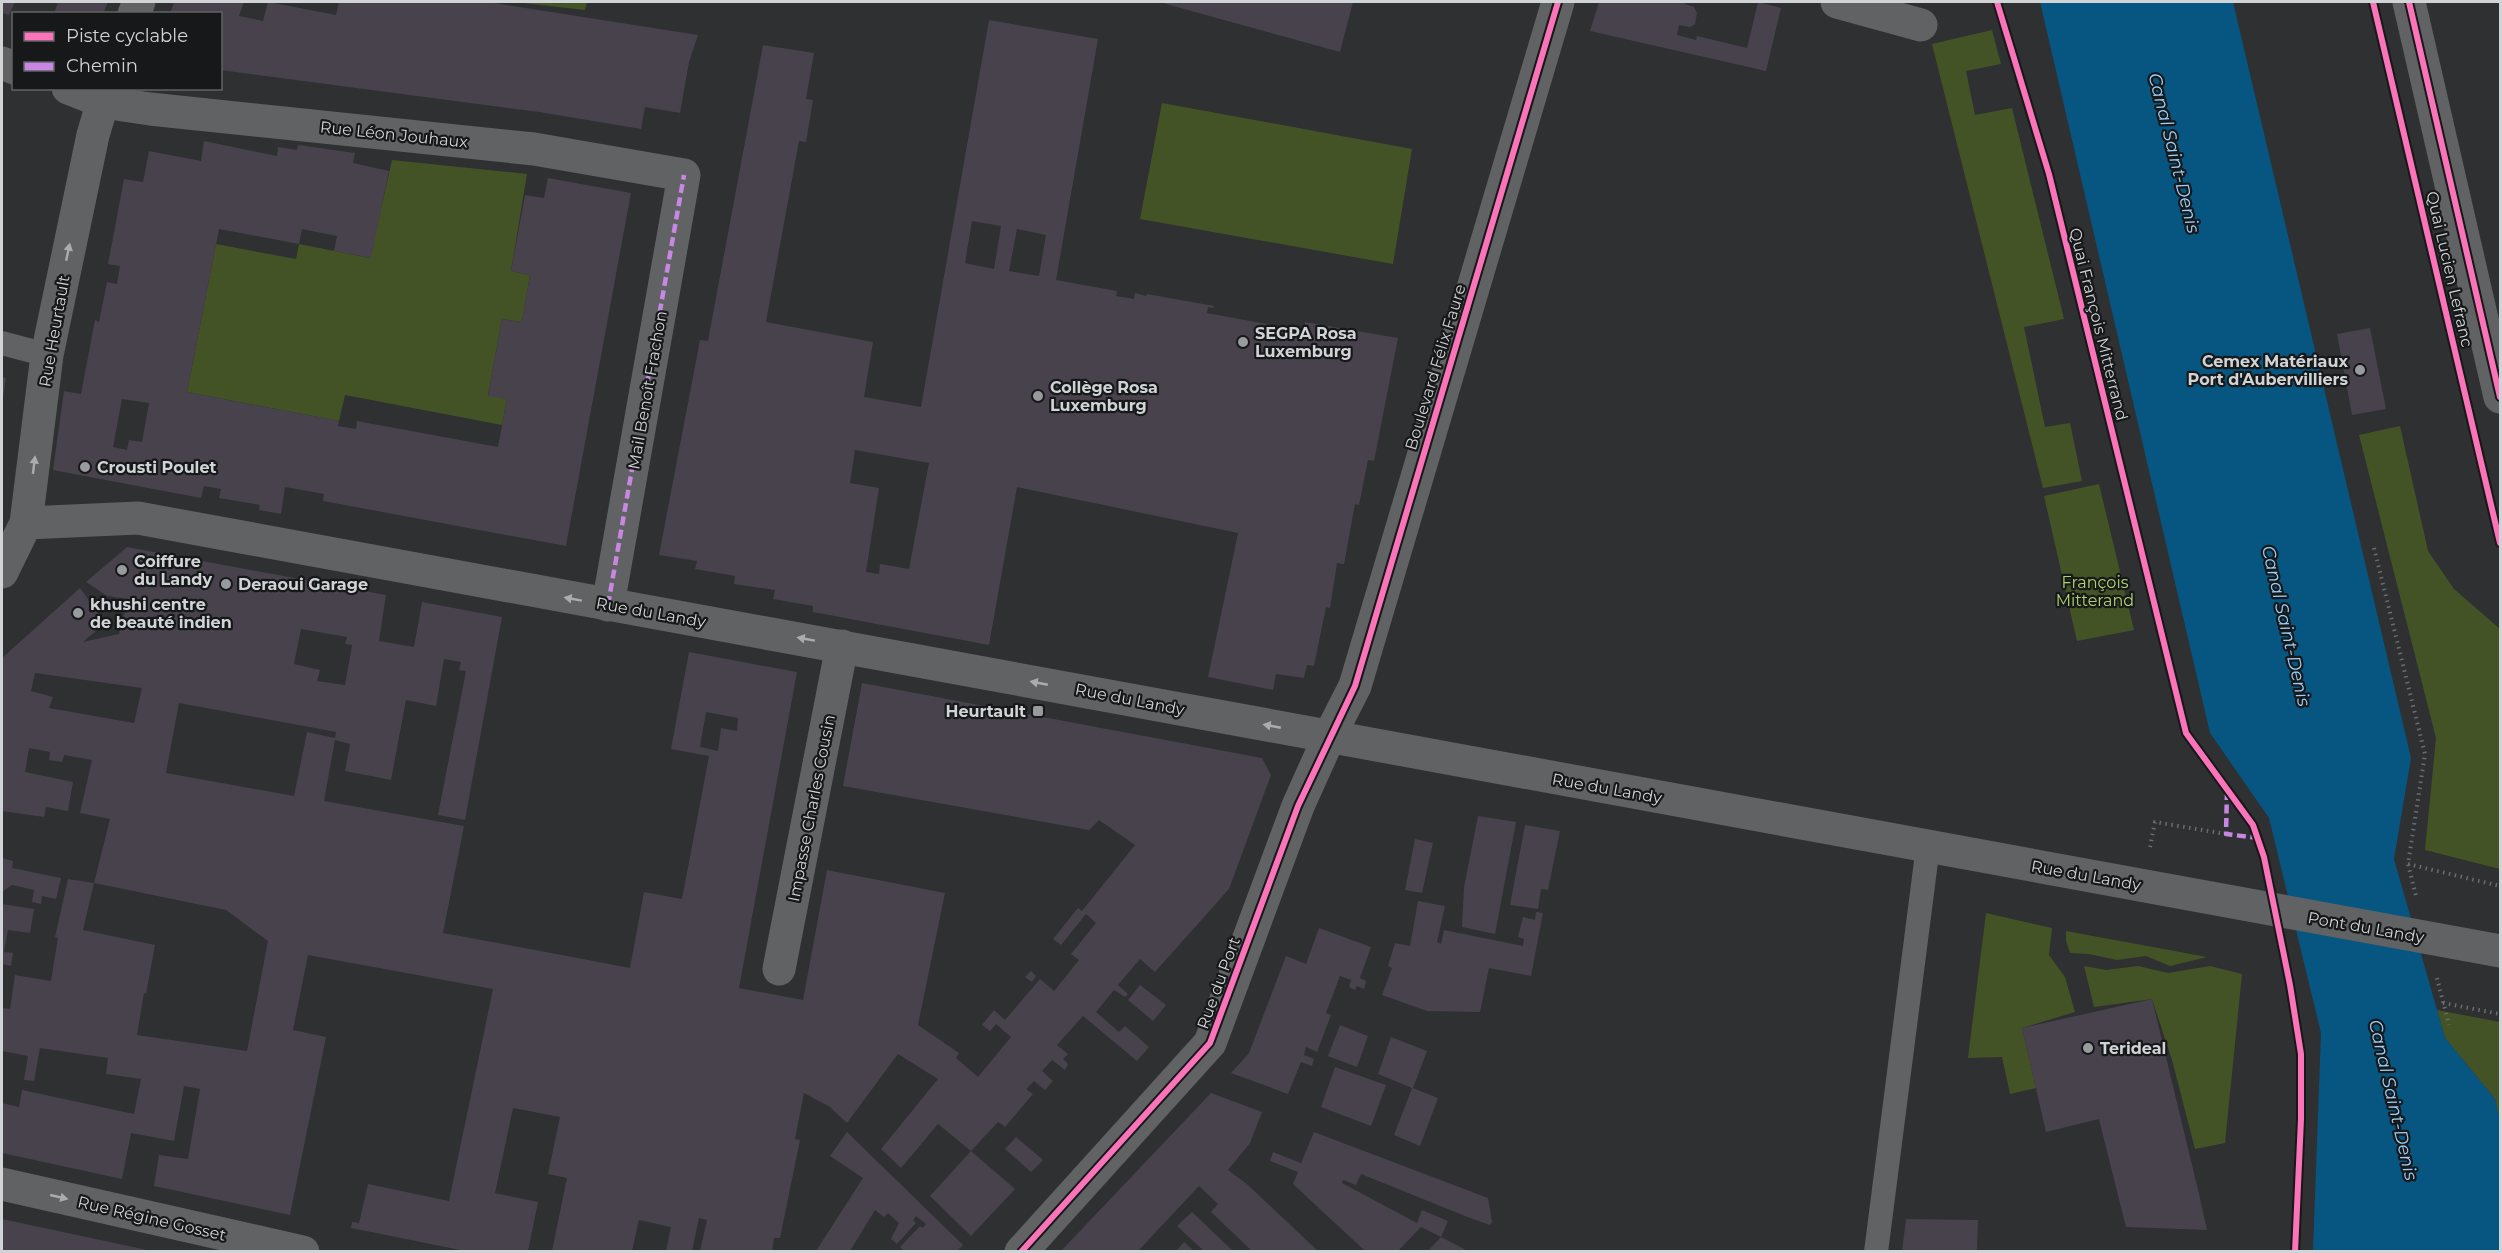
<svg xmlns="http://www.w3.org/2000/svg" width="2502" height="1253" font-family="Montserrat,sans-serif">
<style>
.green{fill:#445326}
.water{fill:#075682}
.building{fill:#48424d;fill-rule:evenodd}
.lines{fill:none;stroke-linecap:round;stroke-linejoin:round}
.path{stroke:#6a6c6e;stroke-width:4;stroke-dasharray:1.5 4.5;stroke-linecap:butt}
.lane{stroke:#616263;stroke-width:24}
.street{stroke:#616263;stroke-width:33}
.secondary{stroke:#616263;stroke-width:33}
.quiet{stroke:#c787e3;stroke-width:4.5;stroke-dasharray:9 4.5;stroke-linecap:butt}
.cycleway-casing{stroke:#161819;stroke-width:10}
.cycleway{stroke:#fb73b8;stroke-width:6}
.oneway{fill:#aaacae}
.poi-dot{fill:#989b9d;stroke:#161819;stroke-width:2}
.labels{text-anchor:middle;stroke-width:4.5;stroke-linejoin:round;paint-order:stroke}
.street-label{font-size:16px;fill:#d1d4d6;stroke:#161819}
.poi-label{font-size:16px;font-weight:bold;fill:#d1d4d6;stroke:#161819;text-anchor:start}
.park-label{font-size:16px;fill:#afd36d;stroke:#161819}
.water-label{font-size:18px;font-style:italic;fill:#9bd0fa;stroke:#161819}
</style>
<rect width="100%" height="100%" fill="#2e3032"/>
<path class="green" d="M514 2H587L585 10Z
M1992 30 2001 64 1966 71 1975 115 2012 108 2064 319 2024 327 2045 427 2070 423 2082 481 2043 488 1932 44Z
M1162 103 1412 149 1393 264 1140 219Z
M392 160 527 174 511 271 530 275 522 322 502 319 488 395 507 399 502 425 345 395 339 421 187 392 216 244 296 259 299 244 370 258Z
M2400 426 2428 551 2454 589 2500 629V869L2425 850 2436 738 2359 435Z
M2099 484 2134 630 2077 641 2044 496Z
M1986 913 2052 928 2049 955 2065 977 2075 1012 2022 1028 2036 1088 2010 1094 2002 1057 1968 1058Z
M2066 931 2207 957 2170 966 2146 956 2117 960 2089 954 2070 953 2066 941Z
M2084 966 2106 970 2138 966 2168 973 2210 966 2242 974 2225 1143 2195 1149 2172 1060 2152 999 2094 1007Z
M2437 1010 2500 1022V1121L2495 1099 2445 1038Z"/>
<path class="water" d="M2040 2H2233L2411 758 2394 859 2445 1038 2495 1099 2500 1121V1251H2313L2321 1033 2269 818 2210 733Z"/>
<path class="building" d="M2 2H15L9 15 2 13Z
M58 2H108L103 14H54Z
M174 2H244L239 16 263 21 268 2 336 15 339 2H488L698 35 689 62 680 113 645 107 641 129 539 112 220 70V14H170Z
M1159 2H1353L1340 52Z
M1599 2H1685V4L1694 7 1697 13 1695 24 1690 27 1679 25 1677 35 1696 40 1697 36 1747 48 1758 2 1781 8 1766 71 1590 31Z
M989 20 1098 39 1056 280 1117 291 1116 296 1134 299 1135 293 1146 296 1147 294 1214 306 1213 308 1208 307 1207 313 1304 331 1305 322 1398 338 1374 461 1368 460 1359 505 1355 504 1344 564 1337 563 1330 608 1326 607 1314 666 1307 665 1304 678 1276 674 1273 690 1208 677 1238 533 1017 487 989 645 813 612V606L773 599 775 590 734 584 735 576 695 569 697 561 659 555 700 340 708 341 763 45 814 53 806 99 813 100 806 142 799 141 766 322 873 342 864 397 921 407ZM972 221 1001 226 994 269 965 263ZM1017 229 1046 235 1039 276 1009 271ZM855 450 929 463 909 569 880 564 879 574 866 572 879 488 850 483Z
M204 141 277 156 278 147 297 150 298 145 355 153 353 163 389 171 371 258 334 251 337 236 302 229 299 244 219 229 187 392 339 421 338 426 356 429 357 421 498 447 507 399 488 396 502 319 522 322 530 275 511 271 525 195 544 198 548 178 631 193 566 546 323 501 324 494 285 487 281 514 259 510 260 505 219 498 221 489 204 486 201 498 53 470 64 391 81 394 95 320 99 322 107 282 117 284 120 266 108 264 124 179 143 182 149 151 201 161ZM122 399 149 403 142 442 129 440 127 450 113 447Z
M2370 328 2386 409 2352 415 2337 334Z
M2 377 6 378 3 398H2Z
M127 547 386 595 379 641 414 647 422 602 502 617 465 820 438 815 466 671 459 670 461 662 444 659 436 706 406 700 391 780 345 771 350 744 335 740 324 801 464 826 443 933 546 952 630 968 644 892 682 899 709 756 671 749 689 652 797 672 739 988 803 1000 827 870 945 893 918 1025 959 1053 956 1058 978 1077 1011 1037 996 1024 990 1031 982 1025 994 1010 1005 1020 1040 979 1054 991 1079 960 1071 954 1096 923 1086 914 1061 945 1053 939 1078 908 1082 911 1135 845 1099 820 1089 830 843 786 862 683 1262 758 1271 775 1229 889 1155 972 1140 959 1118 985 1128 994 1125 997 1114 990 1096 1012 1119 1032 1125 1026 1149 1047 1137 1061 1083 1016 1057 1045 1068 1054 1063 1059 1068 1064 1065 1070 1052 1060 1042 1071 1053 1081 1045 1090 1034 1081 1026 1089 1033 1094 1005 1127 998 1122 971 1151 938 1124 901 1168 881 1149 938 1079 898 1054 847 1123 830 1107 804 1093 795 1139 800 1140 780 1238H774L772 1251H700L707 1220 699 1218 692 1251H666L671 1227 639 1220 632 1251H552L567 1178 548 1174 560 1117 513 1108 495 1193 538 1202 528 1251H465L351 1228 352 1222 359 1223 368 1184 449 1201 493 989 308 955 293 1030 326 1037 290 1215 154 1186 159 1155 188 1159 200 1089 184 1086 174 1141 131 1133 122 1179 2 1153V1103L19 1107 22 1090 134 1114 141 1079 106 1074 108 1058 40 1048 34 1081 24 1080 28 1056 2 1051V1008L10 1009 15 975 51 981 58 938 55 937 68 879 94 883 83 930 155 945 146 994 144 993 137 1035 247 1051 268 941 226 910 94 883 110 819 80 813 92 760 64 755 62 762 49 760 50 752 29 748 25 772 73 782 68 811 46 807 44 817 2 811V658L80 588 105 623 83 642 119 634 128 599 107 596 86 582ZM301 629 347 637 345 644 352 645 345 685 317 681 320 670 294 664ZM35 673 142 688 134 723 49 708 53 697 31 691ZM179 703 336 732 335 738 307 732 294 796 166 773ZM706 712 738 718 737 731 721 728 718 751 700 747Z
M1478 816 1516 822 1495 934 1462 927 1464 887Z
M1525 825 1560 831 1548 890 1541 889 1538 909 1510 905Z
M1415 839 1433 843 1422 893 1405 890Z
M2 858 13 861 12 868 61 878 56 899 42 896 41 904 32 902 34 890 12 885 2 892Z
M1418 901 1445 906 1437 942 1441 944 1444 930 1523 946 1524 939 1518 937 1523 917 1535 920 1536 912 1543 913 1531 976 1489 968 1480 1012 1427 1011 1382 995 1392 968 1388 966 1395 943 1410 946Z
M2 904 34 909 30 933 8 930 4 952 13 953 11 966 2 964Z
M1319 928 1371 947 1360 978 1366 981 1364 989 1357 986 1355 990 1349 987 1351 980 1340 976 1326 1013 1331 1015 1317 1052 1306 1047 1304 1055 1314 1059 1312 1066 1301 1062 1288 1094 1231 1073 1249 1053 1286 956 1306 964Z
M1031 971 1036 976 1032 982 1025 977Z
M1140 985 1166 1005 1153 1021 1128 1000Z
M2152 999 2199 1194 2207 1230 2126 1227 2099 1119 2046 1132 2022 1028Z
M1340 1025 1368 1036 1357 1067 1328 1056Z
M1391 1037 1427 1051 1413 1088 1438 1098 1420 1146 1394 1135 1412 1088 1378 1074Z
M1335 1067 1386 1085 1371 1126 1321 1107Z
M1211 1093 1262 1112 1250 1143 1228 1170 1248 1185 1318 1251H1252L1211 1212 1218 1204 1199 1186 1138 1251H1061Z
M847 1132 963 1245 957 1251H904L900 1247 920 1226 923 1228 926 1224 916 1216 913 1220 916 1223 897 1244 891 1239 899 1223 888 1213 884 1217 875 1210 850 1251H816L863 1178 830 1156Z
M1314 1132 1488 1198 1492 1222 1490 1225 1470 1218 1361 1174 1356 1185 1343 1180 1342 1183 1417 1223 1422 1210 1448 1221 1441 1237 1421 1227 1398 1251H1365L1293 1184 1298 1172 1270 1161 1273 1152 1301 1163Z
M1016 1137 1043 1160 1031 1172 1005 1149Z
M971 1151 1015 1189 971 1236 930 1196Z
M1192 1212 1233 1251H1204L1177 1226Z
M2 1219 152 1251H2Z
M1906 1219 1978 1220 1977 1251H1902Z
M1441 1237 1466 1250 1428 1251Z
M1184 1242 1194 1251H1176Z"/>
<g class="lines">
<path class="path" d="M2374 548 2425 754 2408 864 2416 896
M2150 847 2155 822 2226 834
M2408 864 2500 886
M2437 978 2449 1025
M2443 1003 2500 1014"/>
<path class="lane" d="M2 343 47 355
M1876 1252 1928 846"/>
<path class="street" d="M1837 2 1921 25
M2 63 14 68
M68 88 103 102 150 109 534 149 684 175 608 605
M779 969 842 646
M2 1184 303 1252
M1021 1252 1210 1043 1298 806 1329 737"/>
<path class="secondary" d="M2409 2 2500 397
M134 14 139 2
M26 523 138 518 2500 951
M2 572 26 523 47 355 93 135 107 88
M1329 737 1355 686 1558 2"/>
<path class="quiet" d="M608 605 684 175
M2227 791 2226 834 2258 838"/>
<g class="cycleway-casing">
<path id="cycleway" d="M1997 2 2049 174 2186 733 2253 825 2264 857 2290 985 2301 1054V1119L2295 1252
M2373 2 2500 543
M2409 2 2500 397
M1021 1252 1210 1043 1298 806 1355 686 1558 2"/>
</g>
<use href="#cycleway" class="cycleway"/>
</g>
<defs><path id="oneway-solid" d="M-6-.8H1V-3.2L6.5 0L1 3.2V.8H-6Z" transform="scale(1.5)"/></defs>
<g class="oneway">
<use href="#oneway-solid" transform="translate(68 252) rotate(-78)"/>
<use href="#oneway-solid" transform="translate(34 465) rotate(-83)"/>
<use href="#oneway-solid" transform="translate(573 599) rotate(-170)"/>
<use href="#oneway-solid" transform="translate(806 639) rotate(-170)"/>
<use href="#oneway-solid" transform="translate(1039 683) rotate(-169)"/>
<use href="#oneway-solid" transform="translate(1272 726) rotate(-169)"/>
<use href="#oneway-solid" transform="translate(59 1197) rotate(13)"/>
</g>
<g class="poi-dot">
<circle cx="1243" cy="342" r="6"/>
<circle cx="2360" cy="370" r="6"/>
<circle cx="1038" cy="396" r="6"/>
<circle cx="85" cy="467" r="6"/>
<circle cx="122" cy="570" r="6"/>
<circle cx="226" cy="584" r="6"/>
<circle cx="78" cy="613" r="6"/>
<rect x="1032" y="705" width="12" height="12" rx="3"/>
<circle cx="2088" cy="1048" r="6"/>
</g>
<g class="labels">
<g class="street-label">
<text transform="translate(394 134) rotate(6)" y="6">Rue Léon Jouhaux</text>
<text transform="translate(2450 269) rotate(77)" y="6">Quai Lucien Lefranc</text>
<text transform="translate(2099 324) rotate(76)" y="6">Quai François Mitterrand</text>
<text transform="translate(54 331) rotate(-80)" y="6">Rue Heurtault</text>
<text transform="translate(1435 367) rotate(-73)" y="6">Boulevard Félix Faure</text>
<text transform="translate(647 390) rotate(-80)" y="6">Mail Benoît Frachon</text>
<text transform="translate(651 612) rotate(10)" y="6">Rue du Landy</text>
<text transform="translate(1130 699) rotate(11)" y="6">Rue du Landy</text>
<text transform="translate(1607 788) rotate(10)" y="6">Rue du Landy</text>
<text transform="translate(811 808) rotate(-79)" y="6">Impasse Charles Cousin</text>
<text transform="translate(2086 875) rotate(10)" y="6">Rue du Landy</text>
<text transform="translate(2366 927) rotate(10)" y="6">Pont du Landy</text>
<text transform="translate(1218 983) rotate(-70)" y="6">Rue du Port</text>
<text transform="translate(152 1218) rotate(13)" y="6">Rue Régine Gosset</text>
</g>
<g class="poi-label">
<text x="1255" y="339">SEGPA Rosa<tspan x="1255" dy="18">Luxemburg</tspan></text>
<text x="2348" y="367" text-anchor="end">Cemex Matériaux<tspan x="2348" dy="18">Port d'Aubervilliers</tspan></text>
<text x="1050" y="393">Collège Rosa<tspan x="1050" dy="18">Luxemburg</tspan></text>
<text x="97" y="473">Crousti Poulet</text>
<text x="134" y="567">Coiffure<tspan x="134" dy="18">du Landy</tspan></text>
<text x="238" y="590">Deraoui Garage</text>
<text x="90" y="610">khushi centre<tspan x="90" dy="18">de beauté indien</tspan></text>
<text x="1026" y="717" text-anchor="end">Heurtault</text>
<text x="2100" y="1054">Terideal</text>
</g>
<g class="park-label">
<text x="2095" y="588">François<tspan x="2095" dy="18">Mitterand</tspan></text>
</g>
<g class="water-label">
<text transform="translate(2174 153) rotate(76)" y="6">Canal Saint-Denis</text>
<text transform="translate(2286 626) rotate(77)" y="6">Canal Saint-Denis</text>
<text transform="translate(2393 1100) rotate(77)" y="6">Canal Saint-Denis</text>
</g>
</g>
<rect width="2502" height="1253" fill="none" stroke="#d1d4d6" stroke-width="6"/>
<rect x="12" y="12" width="210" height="78" fill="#161819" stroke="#616365" stroke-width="1.5"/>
<rect x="24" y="32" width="30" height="9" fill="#fb73b8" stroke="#616365" stroke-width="1.5"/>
<text x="66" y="42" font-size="18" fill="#d1d4d6">Piste cyclable</text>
<rect x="24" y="62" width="30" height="9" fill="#c787e3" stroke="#616365" stroke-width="1.5"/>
<text x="66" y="72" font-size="18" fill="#d1d4d6">Chemin</text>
</svg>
